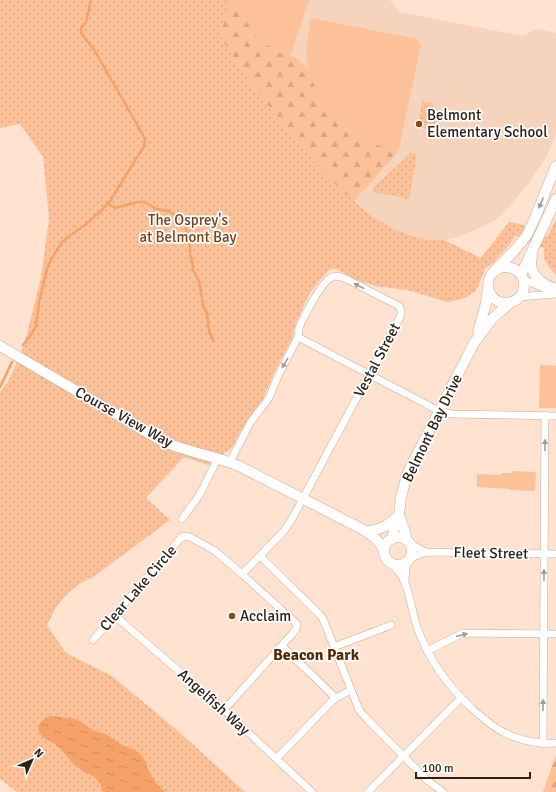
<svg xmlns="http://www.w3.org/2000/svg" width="556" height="792" font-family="Signika,sans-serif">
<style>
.built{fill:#f6d3bc}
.grass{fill:#fdc19a}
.forest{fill:url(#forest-firs)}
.park{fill:url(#park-dots)}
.water{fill:url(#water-ripples)}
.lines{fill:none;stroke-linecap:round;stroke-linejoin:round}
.stream{stroke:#f5a167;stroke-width:2.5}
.street-casing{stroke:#c7ab9a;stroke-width:8}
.secondary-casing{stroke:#c7ab9a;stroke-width:11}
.street{stroke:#fff;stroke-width:7}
.secondary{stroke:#fff;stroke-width:10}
.oneway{fill:#a09c98}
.poi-dot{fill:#8b4915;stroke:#fff;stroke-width:1.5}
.labels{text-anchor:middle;stroke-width:3.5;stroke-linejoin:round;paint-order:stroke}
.poi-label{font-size:15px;fill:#2c221b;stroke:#fff;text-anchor:start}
.park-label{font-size:15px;fill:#784218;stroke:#fff}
.street-label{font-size:15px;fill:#2c221b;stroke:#fff}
.neighbourhood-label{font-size:16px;font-weight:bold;fill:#552904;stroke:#fff}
</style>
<defs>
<pattern id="forest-firs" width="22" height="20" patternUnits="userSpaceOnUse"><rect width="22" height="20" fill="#fdc19a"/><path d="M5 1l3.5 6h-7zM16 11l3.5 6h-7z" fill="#d9a684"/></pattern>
<pattern id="park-dots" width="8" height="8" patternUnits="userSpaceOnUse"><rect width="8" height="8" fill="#fdc19a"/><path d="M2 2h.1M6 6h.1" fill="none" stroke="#d9a684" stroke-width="1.8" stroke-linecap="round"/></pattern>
<pattern id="water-ripples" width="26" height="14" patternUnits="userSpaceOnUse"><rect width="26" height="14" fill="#f5a167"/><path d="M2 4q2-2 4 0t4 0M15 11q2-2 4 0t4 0" fill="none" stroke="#d28a59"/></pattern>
</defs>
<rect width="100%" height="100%" fill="#ffe2cf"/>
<path class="built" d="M231 0H390L399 12 523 36 536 29 556 33V133L547 156 528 184 508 208 495 220 477 229 457 237 444 240H429L412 236 392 228 370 215 336 185Z"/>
<path class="grass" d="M240 0H309L290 57C283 54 276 51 270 47 253 37 243 19 240 0Z
M311 18 417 39 421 44 399 149C393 148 387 147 381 146 349 137 316 102 309 71 304 53 308 36 311 18Z
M540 365 556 366V408H539Z
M512 471 536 472 535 491 510 490V489L477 487V474L501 475 502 473H511Z"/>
<path class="forest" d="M228 0H240C243 19 253 37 270 47 276 51 283 54 290 57L293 56C298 59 306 65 309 71 312 77 313 84 317 91 329 114 354 139 381 146 387 147 393 148 399 149L397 153 354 201 336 185 305 152 254 88 231 55 220 35Z
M556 756V792H543L554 760Z"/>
<path class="park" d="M0 0H231L220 35 231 55 254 88 305 152 336 185 354 201 370 215 392 228 412 236 429 240H444L481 258 509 222 521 224 547 237 556 219V275L549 267 544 259V248L515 235 511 243 494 262 485 269 478 286 475 291 467 297 458 300 448 302 441 300 407 290 375 286 354 279 337 269H332L328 271 320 280 311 292 305 303 295 325 292 339 275 371 264 397 240 432 232 448 208 465 184 457 146 498 170 520 96 575 79 584 64 597 55 609 47 625 66 653 112 676 178 731 245 792H17L0 779V392L10 378 24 345 41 278 49 218 43 157 20 124 0 128Z
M422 101 433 103 436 130 418 127Z
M411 153 417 154 409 199 373 192 374 187Z"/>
<path class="water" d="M51 716 76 719 95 731 106 734 124 746 134 749 138 752 143 757 151 775 156 783 165 792H103C99 774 90 777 77 767 69 761 65 752 57 746 51 740 41 739 38 730 39 722 44 718 51 716Z"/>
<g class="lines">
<path class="stream" d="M108 204 116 208 138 202H145L157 209 168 211 179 217 184 222 187 233V238L190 246V255L192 260 193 270 199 281 203 304 205 310 207 313 209 331 213 340
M23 345 31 335 36 326 39 303 45 277 48 266 55 253 62 242 69 236 85 225 103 209 110 201 144 146 145 140 143 135 95 51 81 33V28L86 22 91 0
M0 387 12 362"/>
<g class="street-casing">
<path id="street" d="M523 279 546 289
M518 297 556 294
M298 337 439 411 452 414 556 416
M230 462 250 423 269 398 271 393 278 376 298 337 299 328 301 323C306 313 322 281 332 277 336 275 341 277 344 278L399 306C401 310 402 312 400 317L292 519 284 531 242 574
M182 519 200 494 218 458
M411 544 426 552
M260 556 320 615 323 619 356 702 359 710 367 719 420 773 427 780 443 792
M410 558 426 552 556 554
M391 563C397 569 402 575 405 583 411 597 412 613 417 627 429 661 450 689 476 712 485 720 494 728 505 733 521 741 538 744 556 743
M405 582 406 567 407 562
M114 615 224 710 312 792
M93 640 179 540 183 536 190 537 215 551 242 574 297 624 296 629 292 634 224 710
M282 646 336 698
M334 647 391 625
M427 651 463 633 556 634
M543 744 545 415
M277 758 332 701 336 698 351 690
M368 792 461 698"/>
</g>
<g class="secondary-casing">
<path id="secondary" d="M532 256C531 259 531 262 531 265 533 278 545 286 556 289
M488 285a18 18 0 1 1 36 0a18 18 0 1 1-36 0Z
M496 269 515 250 527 235 534 220 556 166
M521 275 556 199
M478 332 486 303 488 288
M0 346 160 440C185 452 213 455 239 466L362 529C372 536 379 539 384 551
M399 515 404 529 407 540
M369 531C383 529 388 525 398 516
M384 551a14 14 0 1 1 28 0a14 14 0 1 1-28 0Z
M392 539 395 524 399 515 401 497 407 475 412 464 474 343 492 319 511 302"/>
</g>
<use href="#street" class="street"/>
<use href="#secondary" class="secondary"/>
</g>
<defs><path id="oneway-solid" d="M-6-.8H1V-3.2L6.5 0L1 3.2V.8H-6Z"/></defs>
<g class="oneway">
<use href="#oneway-solid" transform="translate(541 203) rotate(112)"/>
<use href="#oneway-solid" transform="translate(359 286) rotate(-153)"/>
<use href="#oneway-solid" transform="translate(285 363) rotate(121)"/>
<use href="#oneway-solid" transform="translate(545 445) rotate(-90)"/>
<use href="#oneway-solid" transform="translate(544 575) rotate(-90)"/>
<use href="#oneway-solid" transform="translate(462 635) rotate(-15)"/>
<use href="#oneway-solid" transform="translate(543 705) rotate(-89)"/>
</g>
<g class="poi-dot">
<circle cx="419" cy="124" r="4"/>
<circle cx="232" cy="616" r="4"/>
</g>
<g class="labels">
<g class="poi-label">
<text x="427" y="120">Belmont<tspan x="427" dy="17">Elementary School</tspan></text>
<text x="240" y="621">Acclaim</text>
</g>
<g class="park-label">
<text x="188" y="225">The Osprey's<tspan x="188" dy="17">at Belmont Bay</tspan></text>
</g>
<g class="street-label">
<text transform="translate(377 360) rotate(-62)" y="5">Vestal Street</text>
<text transform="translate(124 417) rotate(29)" y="5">Course View Way</text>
<text transform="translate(432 428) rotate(-64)" y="5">Belmont Bay Drive</text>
<text transform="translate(491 553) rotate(1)" y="5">Fleet Street</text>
<text transform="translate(138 588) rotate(-49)" y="5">Clear Lake Circle</text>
<text transform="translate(214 702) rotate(42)" y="5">Angelfish Way</text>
</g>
<g class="neighbourhood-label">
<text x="316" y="660">Beacon Park</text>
</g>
</g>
<g transform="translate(32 760) rotate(45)" stroke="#ffffff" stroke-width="3" paint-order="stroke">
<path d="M0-3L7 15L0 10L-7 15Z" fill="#2c221b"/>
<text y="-6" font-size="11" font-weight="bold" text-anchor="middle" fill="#2c221b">N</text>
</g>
<path d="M416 772v6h114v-6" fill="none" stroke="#2c221b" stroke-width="2"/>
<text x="422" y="772" font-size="12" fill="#2c221b" stroke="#ffffff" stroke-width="3" paint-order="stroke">100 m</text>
</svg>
